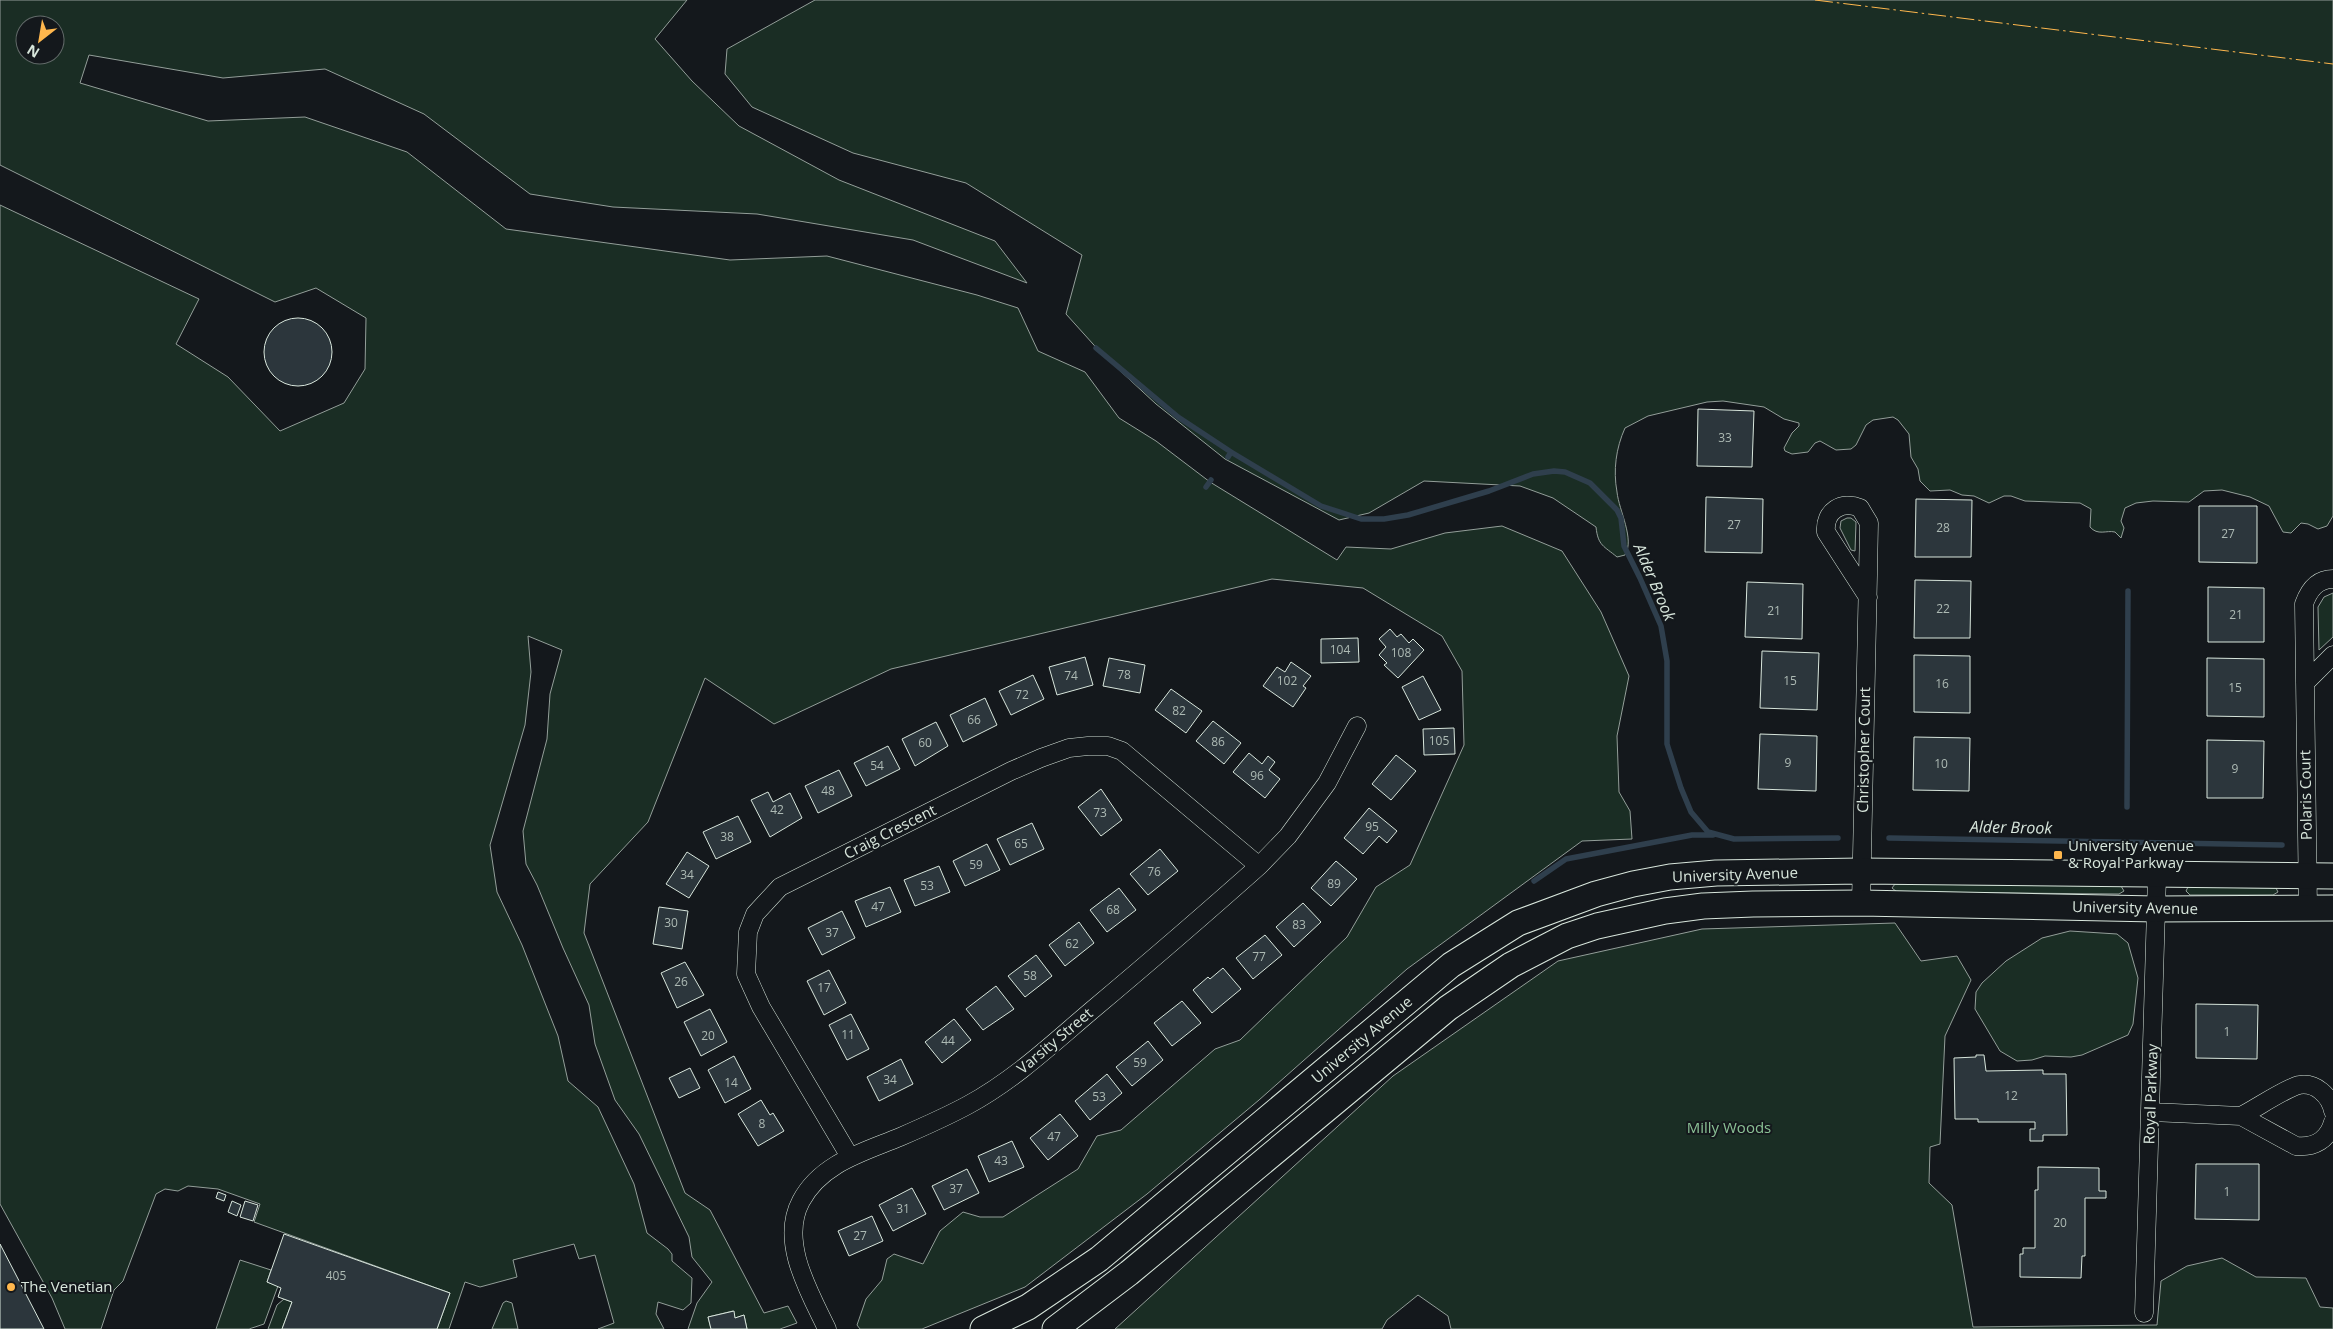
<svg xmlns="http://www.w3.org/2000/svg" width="2333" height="1329" font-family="'Open Sans',sans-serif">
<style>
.green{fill:#1a2d24;stroke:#939e99;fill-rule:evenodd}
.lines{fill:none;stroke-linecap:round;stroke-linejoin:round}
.stream{stroke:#2f3f4d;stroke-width:5.5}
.building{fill:#2c363c;stroke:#d8e6dc}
.minor-casing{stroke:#d8e6dc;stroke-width:19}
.secondary-casing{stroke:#d8e6dc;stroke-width:27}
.minor{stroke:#14181c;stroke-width:18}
.secondary{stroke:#14181c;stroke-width:25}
.power{stroke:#ffb74d;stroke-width:1;stroke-dasharray:18 4 2.5 4;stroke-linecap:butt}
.poi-dot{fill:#ffb74d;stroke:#14181c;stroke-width:2}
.labels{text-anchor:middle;stroke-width:4;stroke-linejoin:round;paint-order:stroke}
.number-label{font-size:12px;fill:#adbab4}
.street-label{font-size:15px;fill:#d8e6dc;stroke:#14181c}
.poi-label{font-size:15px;fill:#d8e6dc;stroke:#14181c;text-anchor:start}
.park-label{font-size:15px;fill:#8ac095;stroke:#14181c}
.water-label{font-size:16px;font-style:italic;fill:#d8e6dc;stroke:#14181c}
</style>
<rect width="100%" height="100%" fill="#14181c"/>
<path class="green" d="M0 0H687L655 39 692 81 739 126 839 180 995 241 1027 283 913 240 757 214 613 207 530 194 424 114 325 69 223 78 89 55 80 83 208 121 305 117 407 152 506 229 730 260 827 256 977 295 1018 308 1038 351 1085 372 1119 418 1156 441 1210 482 1337 560 1346 547 1391 549 1445 533 1502 526 1562 551 1601 612 1629 676 1617 736 1619 792 1630 811 1632 839 1582 841 1407 969 1259 1100 1147 1194 1025 1287 922 1329H860L857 1325 866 1299 882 1280 887 1259 894 1254 923 1264 940 1231 963 1212 980 1217H1003L1078 1169 1097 1136 1121 1130 1215 1049 1240 1040 1347 937 1376 887 1410 865 1464 745 1462 671 1442 636 1363 588 1272 579 891 669 774 724 705 678 648 822 590 884 584 933 685 1193 710 1210 764 1313 788 1306 797 1323 780 1329H747L744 1315 735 1318 733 1311 708 1317 711 1329H688L697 1303 712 1282 692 1257 689 1237 639 1134 615 1100 595 1044 589 1005 563 948 537 885 526 864 523 831 547 739 550 694 562 650 528 636 531 672 525 725 490 845 497 892 522 945 558 1036 568 1081 598 1107 634 1184 647 1233 668 1249 672 1254V1261L692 1278 691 1303 683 1310 658 1302 656 1314 664 1329H598L614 1323 595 1255 579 1259 574 1244 513 1260 517 1277 480 1287 465 1282 449 1329H437L450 1293 254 1222 260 1204 218 1189 188 1186 178 1191 165 1189 156 1194 123 1281 114 1290 101 1329H65L52 1298 0 1204V205L199 299 176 344 228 377 280 431 344 403 365 369 366 318 316 288 275 302 0 165ZM25 25H55V55H25Z
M815 0H2333V516L2327 526 2318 529 2308 524 2301 523 2291 533 2283 532 2269 506 2250 497 2222 490 2204 491 2189 502 2153 501 2136 503 2125 508 2121 521 2124 528 2121 538 2115 532C2106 530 2098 536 2090 527L2091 509 2080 503 2025 501 2011 496H2004L1989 503 1974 496 1962 495 1950 490 1930 491 1920 481 1918 469 1911 457 1909 434 1898 420 1893 417 1873 420 1866 425 1856 445 1851 449 1836 450 1820 441 1815 443 1808 452 1792 454 1785 451 1784 448 1792 433 1799 426V423L1784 419 1764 407 1723 401 1707 402 1648 416 1625 428C1616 448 1613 470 1617 492 1619 511 1635 539 1625 555L1617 557C1604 546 1598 546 1596 527L1553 498 1520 486 1424 481 1369 513 1339 520 1225 459 1156 404 1102 354 1066 314 1082 255 966 183 853 153 752 107 725 74 727 49Z
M1847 518H1851L1856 522 1855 551 1851 550 1840 528 1841 521Z
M2333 593V637L2319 650 2318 607 2324 597Z
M1895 884 2121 886 2124 891 2119 894 1897 892 1892 888Z
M2188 887 2276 888 2278 892 2273 895H2190L2186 891Z
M1895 923 1921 961 1957 956 1971 980 1945 1036 1940 1144 1930 1147 1929 1183 1952 1205 1973 1327 2157 1325 2161 1281 2187 1266 2222 1258 2256 1277 2306 1278 2320 1307 2333 1308V1329H1451L1448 1316 1418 1295 1387 1320 1382 1329H1115L1393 1076 1558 961 1702 929Z
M2070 931 2117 934 2128 943 2138 978 2133 1024 2128 1035 2082 1055 2071 1057 2045 1056 2032 1060 2017 1061 2000 1051 1975 1009 1976 992 1982 983 2006 961 2042 938Z
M240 1260 271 1270 267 1282 278 1286 264 1324 249 1329H216Z
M284 1299 292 1302 282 1329H268L277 1305Z
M506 1301 512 1303 518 1329H492L503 1303Z"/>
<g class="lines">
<path class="stream" d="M1096 348 1178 417 1231 452
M1228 457 1231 452 1321 506 1361 519H1384L1408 515 1489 491 1533 474 1554 471 1565 472 1590 483 1617 510 1621 518 1624 546 1640 578 1661 626 1667 661V744L1681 788 1691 812 1708 832 1734 839 1838 838
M1206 487 1211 480
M2127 807 2128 591
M1889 838 2282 845
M1534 881 1566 859 1692 835H1713"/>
</g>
<path class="building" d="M264 352a34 34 0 1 1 68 0a34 34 0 1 1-68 0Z
M1698 409 1754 411 1752 467 1697 466Z
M1706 497 1763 499 1762 553 1705 552Z
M1916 499 1972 500 1971 557H1915Z
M2199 506H2257V563L2199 562Z
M1915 580 1971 581 1970 638H1914Z
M1747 582 1803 584 1802 639 1745 637Z
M2208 587 2264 588V642H2208Z
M1390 629 1397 637 1401 634 1409 643 1413 639 1424 650 1398 678 1384 665 1387 663 1379 655 1386 647 1379 639Z
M1358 638 1359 662 1321 663V639Z
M1762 651 1819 653 1817 710 1760 708Z
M1914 655 1970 656V713L1914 712Z
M1085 657 1093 685 1057 695 1049 667Z
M1109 658 1145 665 1140 693 1103 686Z
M2207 658 2264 659V717L2207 716Z
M1291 662 1311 676 1303 686 1306 688 1293 707 1263 686 1277 667 1285 672Z
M1033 675 1044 699 1011 715 999 691Z
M1423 676 1441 710 1419 720 1402 687Z
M1171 689 1202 711 1186 733 1155 710Z
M985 698 997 725 963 742 950 715Z
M1213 721 1241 743 1224 764 1196 741Z
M936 722 948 746 915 766 902 739Z
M1454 728 1455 754 1424 755 1423 729Z
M1760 734 1817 736 1816 791 1758 789Z
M1914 737 1970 738 1969 791 1913 790Z
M2207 740 2264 741 2263 798H2207Z
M888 746 900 769 866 786 854 763Z
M1249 753 1262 764 1268 756 1275 762 1269 770 1280 779 1265 798 1233 772Z
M1396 755 1416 771 1391 800 1372 784Z
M839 770 852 796 818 813 805 786Z
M1101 789 1122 820 1101 836 1078 807Z
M768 792 773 802 790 793 802 818 770 837 751 800Z
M1369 808 1397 831 1387 843 1379 836 1363 854 1344 838Z
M738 816 751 842 716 859 703 832Z
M1032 823 1044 849 1010 865 997 839Z
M987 844 1000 870 965 886 953 861Z
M1160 849 1178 871 1148 895 1130 874Z
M687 852 709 866 689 898 666 884Z
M1336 861 1357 879 1331 906 1311 888Z
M939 866 950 892 915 906 904 880Z
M890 887 901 912 866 927 855 901Z
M1119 888 1136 910 1107 932 1090 910Z
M1303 903 1321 922 1294 947 1276 927Z
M659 907 688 911 682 949 653 944Z
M842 911 855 938 822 955 808 928Z
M1079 922 1094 943 1065 966 1049 945Z
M1265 935 1282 955 1253 979 1236 958Z
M1036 955 1052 976 1025 997 1008 976Z
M685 962 704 995 677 1008 661 973Z
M1223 968 1241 989 1212 1013 1193 990 1208 977 1210 979Z
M829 970 846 1003 824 1015 807 981Z
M996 986 1014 1009 983 1030 966 1009Z
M1182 1001 1201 1023 1172 1046 1154 1023Z
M2196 1004 2258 1005 2257 1059 2196 1058Z
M710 1009 727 1042 701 1056 684 1022Z
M851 1014 869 1049 847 1060 829 1025Z
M954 1019 971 1040 942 1063 925 1042Z
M1148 1041 1163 1060 1132 1086 1116 1067Z
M1976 1055H1984L1986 1071 2043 1070V1074H2066L2067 1135H2043V1141H2030V1129H2035V1122H1978V1119H1955L1954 1058 1976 1057Z
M734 1056 751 1089 725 1103 708 1070Z
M901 1059 913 1084 879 1101 867 1077Z
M690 1068 700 1088 679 1098 669 1078Z
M1107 1074 1122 1093 1090 1120 1075 1101Z
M761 1100 770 1115 773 1113 784 1131 758 1146 738 1114Z
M1060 1114 1078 1136 1048 1160 1030 1138Z
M1012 1141 1024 1167 989 1182 978 1156Z
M2196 1164H2259V1220L2195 1219Z
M2038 1167 2099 1168V1191H2106V1198H2085V1256H2082L2081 1278 2020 1277V1254H2023V1248H2035V1190H2038Z
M967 1169 979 1193 944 1210 932 1186Z
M912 1188 926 1214 893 1231 879 1205Z
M218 1192 226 1195 224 1201 216 1198Z
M232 1201 241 1205 237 1216 228 1212Z
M245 1201 258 1205 253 1221 240 1217Z
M872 1216 883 1241 849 1256 838 1231Z
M284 1234 450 1293 437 1329H282L292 1302 278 1297 281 1288 267 1282Z
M0 1244 44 1329H0Z
M734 1311 735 1318 744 1315 747 1329H711L708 1317Z"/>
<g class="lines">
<g class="minor-casing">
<path id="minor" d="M2305 683 2333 655
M1861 903 1868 575 1869 523 1860 508C1842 500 1824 511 1826 532L1868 597
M2308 908 2304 604C2309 590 2317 579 2333 579
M2151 1112 2241 1116 2296 1146C2314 1148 2328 1140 2333 1122
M2241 1116C2255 1109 2286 1088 2299 1085 2316 1082 2330 1096 2333 1111
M850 1157 761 1007 746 974 748 932 755 914 780 887 1011 771 1041 758 1069 748 1088 746H1108L1122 751 1259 866
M2144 1313 2157 876
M827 1329C810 1293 779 1242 801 1201 821 1163 864 1152 900 1137 923 1127 946 1117 968 1105 1014 1080 1051 1045 1091 1011 1147 964 1204 915 1259 866L1288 836 1327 783 1357 726"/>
</g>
<g class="secondary-casing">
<path id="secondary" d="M983 1329 1028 1307 1099 1259 1451 965 1518 923 1596 894 1633 884 1670 877 1716 873 1861 871 2333 876
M1055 1329 1129 1273 1448 1008 1511 965 1567 936 1597 926 1665 911 1703 906 1753 904 1861 903 2156 909 2333 908"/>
</g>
<use href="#minor" class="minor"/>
<use href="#secondary" class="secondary"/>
<path class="power" d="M1815 0 2333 64"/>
</g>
<g class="poi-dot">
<rect x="2053" y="850" width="10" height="10" rx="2.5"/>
<circle cx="11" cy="1287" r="5"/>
</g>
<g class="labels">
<g class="number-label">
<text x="1725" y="442">33</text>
<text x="1734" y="529">27</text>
<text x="1943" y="532">28</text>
<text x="2228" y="538">27</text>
<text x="1943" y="613">22</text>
<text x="1774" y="615">21</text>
<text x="2236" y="619">21</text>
<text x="1340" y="654">104</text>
<text x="1401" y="657">108</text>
<text x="1124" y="679">78</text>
<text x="1071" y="680">74</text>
<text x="1287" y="685">102</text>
<text x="1790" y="685">15</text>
<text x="1942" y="688">16</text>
<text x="2235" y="692">15</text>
<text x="1022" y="699">72</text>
<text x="1179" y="715">82</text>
<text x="974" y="724">66</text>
<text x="1439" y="745">105</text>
<text x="1218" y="746">86</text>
<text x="925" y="747">60</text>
<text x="1788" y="767">9</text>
<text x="1941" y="768">10</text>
<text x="877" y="770">54</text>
<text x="2235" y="773">9</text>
<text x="1257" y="780">96</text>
<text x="828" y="795">48</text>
<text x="777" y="814">42</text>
<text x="1100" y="817">73</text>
<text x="1372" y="831">95</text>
<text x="727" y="841">38</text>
<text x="1021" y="848">65</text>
<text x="976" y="869">59</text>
<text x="1154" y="876">76</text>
<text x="687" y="879">34</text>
<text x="1334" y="888">89</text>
<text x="927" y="890">53</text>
<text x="878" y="911">47</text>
<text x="1113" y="914">68</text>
<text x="671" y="927">30</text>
<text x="1299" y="929">83</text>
<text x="832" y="937">37</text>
<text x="1072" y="948">62</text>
<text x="1259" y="961">77</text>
<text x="1030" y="980">58</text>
<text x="681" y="986">26</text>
<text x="824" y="992">17</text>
<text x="2227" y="1036">1</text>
<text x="848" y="1039">11</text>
<text x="708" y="1040">20</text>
<text x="948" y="1045">44</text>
<text x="1140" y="1067">59</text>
<text x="890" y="1084">34</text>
<text x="731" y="1087">14</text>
<text x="2011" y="1100">12</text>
<text x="1099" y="1101">53</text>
<text x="762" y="1128">8</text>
<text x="1054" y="1141">47</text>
<text x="1001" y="1165">43</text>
<text x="956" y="1193">37</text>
<text x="2227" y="1196">1</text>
<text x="903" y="1213">31</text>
<text x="2060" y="1227">20</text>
<text x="860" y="1240">27</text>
<text x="336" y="1280">405</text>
</g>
<g class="street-label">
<text transform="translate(1864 750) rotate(-89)" y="5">Christopher Court</text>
<text transform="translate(2306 795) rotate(-91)" y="5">Polaris Court</text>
<text transform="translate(890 832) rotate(-27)" y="5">Craig Crescent</text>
<text transform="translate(1735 875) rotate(-2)" y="5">University Avenue</text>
<text transform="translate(2135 908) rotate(1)" y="5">University Avenue</text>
<text transform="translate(1362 1040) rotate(-40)" y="5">University Avenue</text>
<text transform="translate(1055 1041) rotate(-40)" y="5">Varsity Street</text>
<text transform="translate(2151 1094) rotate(-88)" y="5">Royal Parkway</text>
</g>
<g class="poi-label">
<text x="2068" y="851">University Avenue<tspan x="2068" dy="17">&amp; Royal Parkway</tspan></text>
<text x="21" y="1292">The Venetian</text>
</g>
<g class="park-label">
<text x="1729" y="1133">Milly Woods</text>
</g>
<g class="water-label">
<text transform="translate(1655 582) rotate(67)" y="6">Alder Brook</text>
<text transform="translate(2011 827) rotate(1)" y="6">Alder Brook</text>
</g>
</g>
<g transform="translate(40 40) rotate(211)"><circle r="24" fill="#14181c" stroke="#626a69"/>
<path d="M0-4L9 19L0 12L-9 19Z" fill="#ffb74d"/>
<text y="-8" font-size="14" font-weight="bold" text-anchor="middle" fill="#d8e6dc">N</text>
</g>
</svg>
